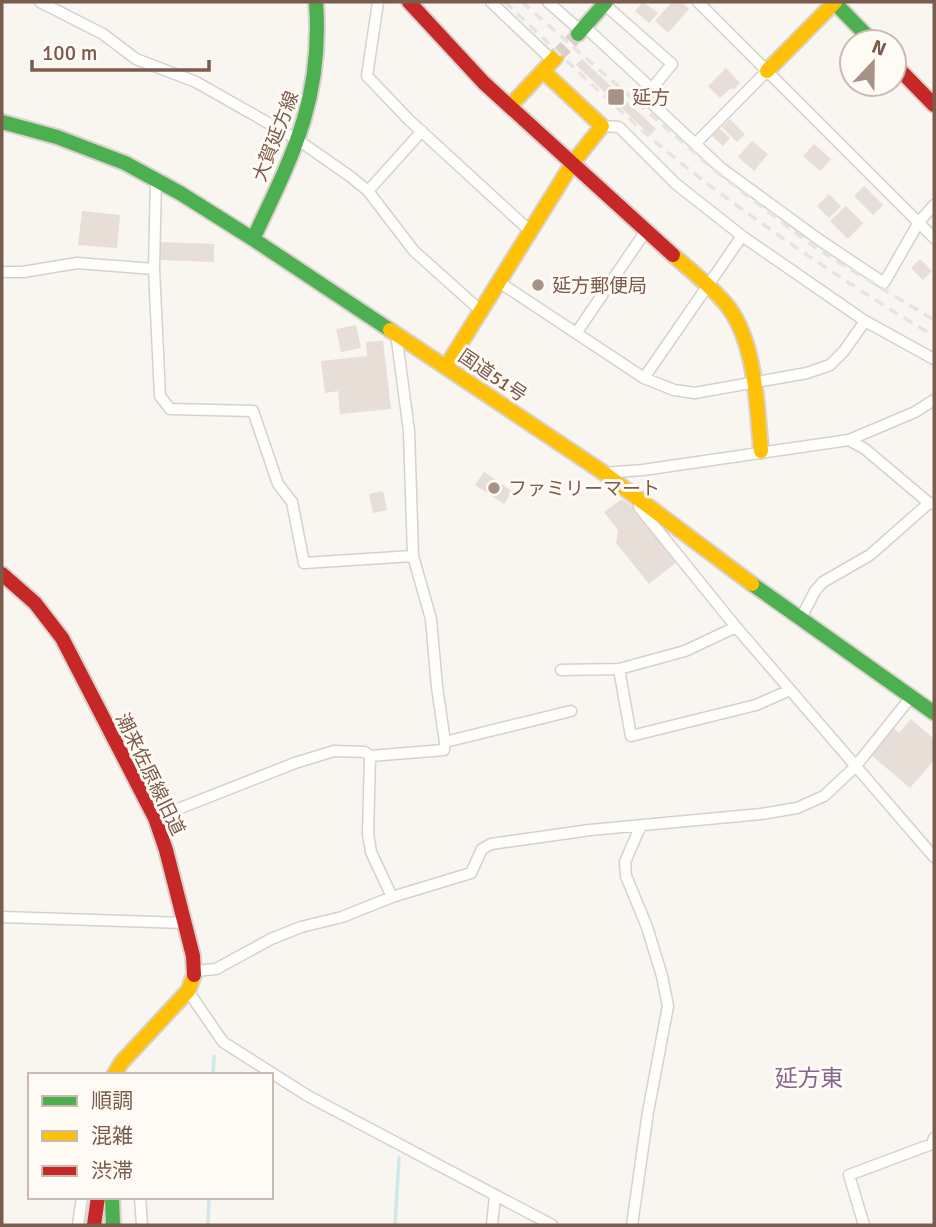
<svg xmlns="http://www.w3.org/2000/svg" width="936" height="1227" font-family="Signika,'Noto Sans JP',sans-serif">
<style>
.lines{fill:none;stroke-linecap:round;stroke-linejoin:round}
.stream{stroke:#d0e8ea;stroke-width:3.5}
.building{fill:#e6ded7}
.secondary-tunnel{stroke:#d9cfc7;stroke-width:14;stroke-dasharray:14 7;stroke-linecap:butt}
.street-casing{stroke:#d7d1cb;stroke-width:13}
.fast-casing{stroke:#d9d2cb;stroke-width:18}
.slow-casing{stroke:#d9d2cb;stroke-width:18}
.jam-casing{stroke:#d9d2cb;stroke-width:18}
.street{stroke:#fefefd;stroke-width:10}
.fast{stroke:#4caf50;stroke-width:14}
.slow{stroke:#ffc107;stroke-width:14}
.jam{stroke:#c62828;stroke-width:14}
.rail{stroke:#e6e3e7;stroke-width:3.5;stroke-dasharray:10 7;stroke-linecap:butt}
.poi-dot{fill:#a69286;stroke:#fffaf3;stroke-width:2.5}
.labels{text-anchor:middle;stroke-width:6;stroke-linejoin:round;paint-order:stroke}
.poi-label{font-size:19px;fill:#7a5c4d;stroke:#fffaf3;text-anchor:start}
.street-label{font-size:19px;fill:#7a5c4d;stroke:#fffaf3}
.quarter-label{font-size:23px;fill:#846695;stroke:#fffaf3}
</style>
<rect width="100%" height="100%" fill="#f9f5f0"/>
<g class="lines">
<path class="stream" d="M213 1075 214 1056
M539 1224 540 1225
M208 1225 209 1197
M395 1225 399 1158"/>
</g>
<path class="building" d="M643 2 658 13 649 23 635 11Z
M672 2H681L689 9 668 33 655 21Z
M582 59 656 129 650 135 576 65Z
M726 68 740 83 733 90 731 88 720 98 708 86Z
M730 119 745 134 737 142 722 127Z
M719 128 730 138 723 146 712 136Z
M752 141 768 154 754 171 738 157Z
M814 144 831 159 820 171 803 156Z
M864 186 883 205 873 215 854 196Z
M829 194 841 206 829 218 817 206Z
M846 206 863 223 848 239 830 221Z
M82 211 120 215 117 248 78 245Z
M160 242 214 244V262L160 260Z
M920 259 932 271 923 280 911 268Z
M356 325 361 348 341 352 336 329Z
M383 341 391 409 340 414 338 391 325 393 321 361 367 356 366 342Z
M484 472 512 491 504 504 475 485Z
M383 491 387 510 373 513 369 494Z
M622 499 640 512 678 561 649 584 616 543 618 530 604 512Z
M911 719 934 739V760L910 788 871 755 894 728 899 733Z"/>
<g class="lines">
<path class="secondary-tunnel" d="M556 57 578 34"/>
<g class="street-casing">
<path id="street" d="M40 2 103 34 136 59 196 82 298 140 351 177 368 191 414 251 481 311
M378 2 367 76 409 120 530 231
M491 2 553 61
M548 2 581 31
M698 2 934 238
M604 4 672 64 645 97 721 168 821 241 884 283 919 222 934 205
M584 26 651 88
M602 126 619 127 676 184 742 236 865 321 934 359
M695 144 767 71
M156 179 154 269 160 396 170 409 253 411 278 484 292 502 304 563 413 556
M368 191 422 131
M2 272H23L77 263 154 269
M499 282 644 378 674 390 695 393 807 373 830 365 844 351 865 321
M577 332 645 232
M644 378 742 236
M849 440 915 412 934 400
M604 473 643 470 849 440 865 449 929 503 934 504
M639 507 736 627 934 857
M800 620 815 591 823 582 870 555 929 503
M619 669 631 736 756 705 790 690
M561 670 619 669 685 651 736 627
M445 742 571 711
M370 756 368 834 371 852 392 897
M155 818 295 763 334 751 365 752 370 756 444 750 445 742 437 687 431 619 413 556 409 431 396 333
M2 917 185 923
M195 971 216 969 271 939 301 927 342 917 392 897 471 873 482 849 491 844 590 830 761 814 797 808 824 796 855 767 911 697
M188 991 223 1042 308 1096 552 1225
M140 1197 142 1225
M78 1225 82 1197
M492 1225 495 1196
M632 1225 648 1112 668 1006 662 976 647 927 626 876 625 862 641 825
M864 1225 849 1175 932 1144 934 1138"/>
</g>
<g class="fast-casing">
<path id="fast" d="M834 2 873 42
M578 34 606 2
M2 122 57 137 125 163 180 193 253 239 390 330
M253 239C293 155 323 98 316 2
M752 584 934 713
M112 1197 113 1225"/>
</g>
<g class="slow-casing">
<path id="slow" d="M767 71 835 2
M510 106 556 57
M673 255C690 270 717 291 729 308 756 345 757 407 761 451
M390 330 604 473 752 584
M446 367 572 164 602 126 543 71
M114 1075 121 1063 188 991 194 975"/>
</g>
<g class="jam-casing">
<path id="jam" d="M409 2 484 83 673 255
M894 64 934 105
M2 574 35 603 62 638 155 818 166 850 193 956 194 975
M94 1225 98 1197"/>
</g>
<use href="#street" class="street"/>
<use href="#fast" class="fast"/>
<use href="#slow" class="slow"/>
<use href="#jam" class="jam"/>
<path class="rail" d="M505 2C570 63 633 127 704 181 778 237 854 288 934 336
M522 2 713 169 817 249 934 320"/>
</g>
<g class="poi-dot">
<rect x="607" y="88" width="18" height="18" rx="3.5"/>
<circle cx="538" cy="285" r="7"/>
<circle cx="494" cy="488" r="7"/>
</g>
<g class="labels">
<g class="poi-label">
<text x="632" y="104">延方</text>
<text x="552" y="292">延方郵便局</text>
<text x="508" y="495">ファミリーマート</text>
</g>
<g class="street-label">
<text transform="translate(275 136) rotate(-69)" y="7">大賀延方線</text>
<text transform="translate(493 375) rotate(34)" y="7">国道51号</text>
<text transform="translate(151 774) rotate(64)" y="7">潮来佐原線旧道</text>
</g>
<g class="quarter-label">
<text x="809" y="1086">延方東</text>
</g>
</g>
<rect width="936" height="1227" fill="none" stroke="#7a5c4d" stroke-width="7"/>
<rect x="28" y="1073" width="245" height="126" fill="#fffaf3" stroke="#cabbb1" stroke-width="2"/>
<rect x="42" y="1096" width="35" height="10" fill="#4caf50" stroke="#cabbb1" stroke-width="2"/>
<text x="91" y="1108" font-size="21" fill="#7a5c4d">順調</text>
<rect x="42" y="1131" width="35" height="10" fill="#ffc107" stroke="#cabbb1" stroke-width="2"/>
<text x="91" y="1143" font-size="21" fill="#7a5c4d">混雑</text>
<rect x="42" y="1166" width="35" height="10" fill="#c62828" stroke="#cabbb1" stroke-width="2"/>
<text x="91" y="1178" font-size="21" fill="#7a5c4d">渋滞</text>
<g transform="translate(873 63) rotate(22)"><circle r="33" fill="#fffaf3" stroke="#cabbb1" stroke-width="2"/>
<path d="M0-5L12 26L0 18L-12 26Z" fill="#a69286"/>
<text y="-10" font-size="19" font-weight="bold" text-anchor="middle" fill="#7a5c4d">N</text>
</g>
<path d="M32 60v10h177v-10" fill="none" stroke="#7a5c4d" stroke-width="3.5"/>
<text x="42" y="60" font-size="21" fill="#7a5c4d" stroke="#fffaf3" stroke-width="5" paint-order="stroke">100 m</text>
</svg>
